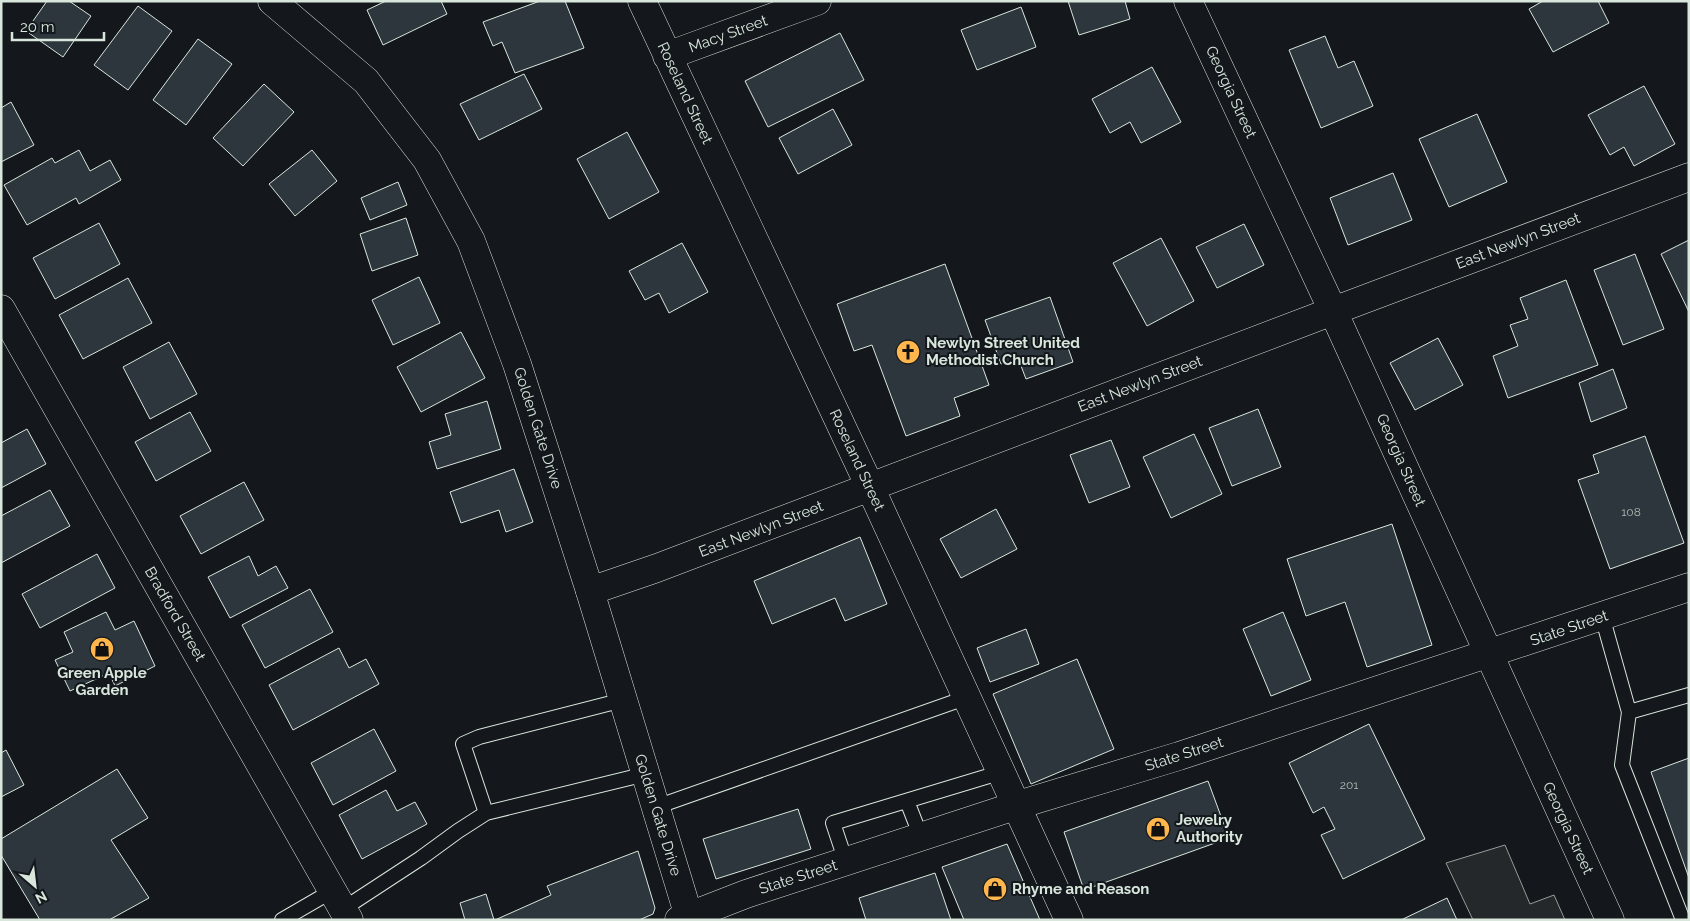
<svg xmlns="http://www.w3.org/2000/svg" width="1690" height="921" font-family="Raleway,sans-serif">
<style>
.parking{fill:#24282b;stroke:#939e99}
.building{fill:#2c363c;stroke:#d8e6dc}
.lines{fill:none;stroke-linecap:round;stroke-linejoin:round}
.lane-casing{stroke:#d8e6dc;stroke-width:16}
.street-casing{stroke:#d8e6dc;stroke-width:29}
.secondary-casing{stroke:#d8e6dc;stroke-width:29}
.lane{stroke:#14181c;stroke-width:14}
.street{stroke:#14181c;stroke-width:28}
.secondary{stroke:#14181c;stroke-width:28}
.labels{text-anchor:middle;stroke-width:4;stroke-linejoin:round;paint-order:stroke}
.number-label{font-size:12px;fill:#adbab4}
.street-label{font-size:15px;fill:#d8e6dc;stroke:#14181c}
.poi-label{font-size:15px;font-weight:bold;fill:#d8e6dc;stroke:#14181c;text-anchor:start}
</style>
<rect width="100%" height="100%" fill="#14181c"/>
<path class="parking" d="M1505 845 1530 904 1554 895 1565 920H1473L1446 863Z"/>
<path class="building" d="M47 1H69L91 16 63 57 26 31Z
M386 1H441L447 14 383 45 367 10Z
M540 1H565L584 48 515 73 502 42 493 46 483 22Z
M1068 1H1125L1130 19 1079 35Z
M1543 1H1598L1609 23 1553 52 1529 9Z
M138 6 172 31 128 90 94 65Z
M1021 7 1036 47 977 70 961 30Z
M840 33 864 80 768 127 745 81Z
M1325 36 1338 68 1354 61 1373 106 1321 128 1289 50Z
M198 39 232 64 186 125 153 100Z
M1152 67 1181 122 1141 143 1130 122 1110 133 1092 99Z
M524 74 542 109 479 140 460 104Z
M264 84 294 112 243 166 213 138Z
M1644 86 1675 144 1634 166 1624 147 1610 155 1588 115Z
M11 102 34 145 1 162V108Z
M833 109 852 145 798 174 779 138Z
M1477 114 1507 182 1449 207 1419 139Z
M627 132 659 192 609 219 577 159Z
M79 150 90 171 110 160 121 180 79 204 76 198 27 225 4 185 52 158 55 163Z
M312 150 337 181 295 216 269 184Z
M1393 173 1412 220 1348 245 1330 198Z
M398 182 407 205 370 220 361 198Z
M406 218 418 255 372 271 360 234Z
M99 223 120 264 55 299 33 258Z
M1244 224 1264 265 1217 288 1196 247Z
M1161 238 1194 301 1147 326 1113 263Z
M1689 240V312L1661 254Z
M682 243 708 292 669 313 659 293 645 300 629 271Z
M1635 254 1664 329 1623 345 1594 270Z
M945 264 989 385 954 398 960 416 906 436 872 345 854 351 837 304Z
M419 277 440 323 393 345 372 300Z
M128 278 152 323 83 359 59 315Z
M1566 280 1598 365 1508 398 1493 356 1518 346 1510 325 1528 319 1520 298Z
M1050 297 1073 362 1026 379 1018 358 1001 364 985 320Z
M461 332 485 378 421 412 397 367Z
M1438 338 1463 385 1415 410 1390 363Z
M169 342 197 394 150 419 123 367Z
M1613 369 1627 408 1591 422 1579 383Z
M487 401 501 449 437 469 429 442 451 435 445 414Z
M1258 409 1281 467 1232 486 1209 428Z
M190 412 211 451 156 481 135 442Z
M27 429 46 464 1 488V443Z
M1194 434 1222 494 1171 518 1143 457Z
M1645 436 1684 543 1610 569 1578 480 1599 473 1593 455Z
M1111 440 1130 487 1089 503 1070 455Z
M514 469 533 522 506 532 499 510 461 523 450 492Z
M244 482 264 520 201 554 180 516Z
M50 490 70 526 1 563V516Z
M996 509 1017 549 961 578 940 539Z
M1392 524 1432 645 1367 667 1345 602 1306 616 1287 559Z
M860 537 887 604 845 621 835 598 772 624 754 581Z
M97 554 115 588 40 628 22 594Z
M249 556 258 576 276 566 288 588 230 618 208 577Z
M310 589 333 632 265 668 242 625Z
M106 612 115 630 134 621 155 666 115 686 109 673 70 691 55 660 73 652 64 632Z
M1283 612 1311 680 1271 696 1243 629Z
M1026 629 1039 664 990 682 977 648Z
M339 648 349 668 366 659 379 684 293 730 269 685Z
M1077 659 1114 749 1031 784 993 694Z
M1369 724 1425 839 1343 879 1321 835 1335 829 1324 807 1313 813 1289 763Z
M374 729 396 771 333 805 311 763Z
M6 750 24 785 1 797V753Z
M1689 758V878L1651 772Z
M117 769 148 818 111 840 149 898 109 920H40L1 855V839Z
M1208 781 1229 838 1084 890 1064 832Z
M386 790 397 811 415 802 427 824 362 859 339 815Z
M798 809 811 849 716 879 703 839Z
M1007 844 1040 920H964L942 867Z
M638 851 655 908 653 914 639 920H495L551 895 547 886Z
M935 873 951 920H866L859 898Z
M486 894 494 920H465L460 903Z
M1447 898 1457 920H1401Z"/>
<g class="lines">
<g class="lane-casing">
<path id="lane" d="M1602 616 1629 712 1689 695
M1629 712 1622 765 1683 920
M907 801 921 837
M656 807 968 697
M486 813 463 744 479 737 623 700
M846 862 833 823 1002 772
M343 909 421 858 458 831 486 813 646 774
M282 920 332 891"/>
</g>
<g class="street-casing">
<path id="street" d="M642 1 870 487 1069 920
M1188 1 1333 311 1610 920
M667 56 817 1
M1 309 349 920
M590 591 657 568 1333 311 1689 177
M679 920 746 894 1018 805 1179 756 1689 587"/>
</g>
<g class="secondary-casing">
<path id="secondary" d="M272 1 366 81 427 160 471 241 517 364 590 591 690 920"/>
</g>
<use href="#lane" class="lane"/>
<use href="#street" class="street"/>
<use href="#secondary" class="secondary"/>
</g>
<defs>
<g id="church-disc" transform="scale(1.25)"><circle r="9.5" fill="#ffb74d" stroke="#14181c"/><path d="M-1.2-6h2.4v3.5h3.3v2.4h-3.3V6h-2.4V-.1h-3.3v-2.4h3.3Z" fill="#111"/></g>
<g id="shop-disc" transform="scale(1.25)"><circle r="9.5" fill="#ffb74d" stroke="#14181c"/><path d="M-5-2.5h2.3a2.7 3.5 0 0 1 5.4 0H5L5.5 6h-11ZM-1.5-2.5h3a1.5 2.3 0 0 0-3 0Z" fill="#111"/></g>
</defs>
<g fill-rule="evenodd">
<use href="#church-disc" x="908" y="352"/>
<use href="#shop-disc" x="102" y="649"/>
<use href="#shop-disc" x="1158" y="829"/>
<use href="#shop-disc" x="995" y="889"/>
</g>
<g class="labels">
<g class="number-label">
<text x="1631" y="516">108</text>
<text x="1349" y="789">201</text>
</g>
<g class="street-label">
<text transform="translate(728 34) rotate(-20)" y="5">Macy Street</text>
<text transform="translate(1231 92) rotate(65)" y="5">Georgia Street</text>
<text transform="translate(685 93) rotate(65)" y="5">Roseland Street</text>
<text transform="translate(1518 241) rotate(-21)" y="5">East Newlyn Street</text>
<text transform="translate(1140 384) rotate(-21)" y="5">East Newlyn Street</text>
<text transform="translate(538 428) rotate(72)" y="5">Golden Gate Drive</text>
<text transform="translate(857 460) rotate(65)" y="5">Roseland Street</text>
<text transform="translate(1401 460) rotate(66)" y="5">Georgia Street</text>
<text transform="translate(761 529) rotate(-21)" y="5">East Newlyn Street</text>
<text transform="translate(175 614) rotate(60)" y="5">Bradford Street</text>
<text transform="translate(1569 628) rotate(-19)" y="5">State Street</text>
<text transform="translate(1184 754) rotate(-18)" y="5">State Street</text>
<text transform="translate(658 815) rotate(73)" y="5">Golden Gate Drive</text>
<text transform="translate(1568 828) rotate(65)" y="5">Georgia Street</text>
<text transform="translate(798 877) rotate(-18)" y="5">State Street</text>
</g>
<g class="poi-label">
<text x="926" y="348">Newlyn Street United<tspan x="926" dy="17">Methodist Church</tspan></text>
<text x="102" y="678" text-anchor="middle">Green Apple<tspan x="102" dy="17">Garden</tspan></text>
<text x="1176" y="825">Jewelry<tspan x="1176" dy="17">Authority</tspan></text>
<text x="1012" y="894">Rhyme and Reason</text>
</g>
</g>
<rect width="1690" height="921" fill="none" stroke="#d8e6dc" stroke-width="5"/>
<g transform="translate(35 886) rotate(152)" stroke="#14181c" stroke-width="4" paint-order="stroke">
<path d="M0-4L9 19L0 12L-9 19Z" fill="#d8e6dc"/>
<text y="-8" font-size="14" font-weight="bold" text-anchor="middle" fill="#d8e6dc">N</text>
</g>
<path d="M12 32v8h92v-8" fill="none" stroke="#d8e6dc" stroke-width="2.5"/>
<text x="20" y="32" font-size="15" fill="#d8e6dc" stroke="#14181c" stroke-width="4" paint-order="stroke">20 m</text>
</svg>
